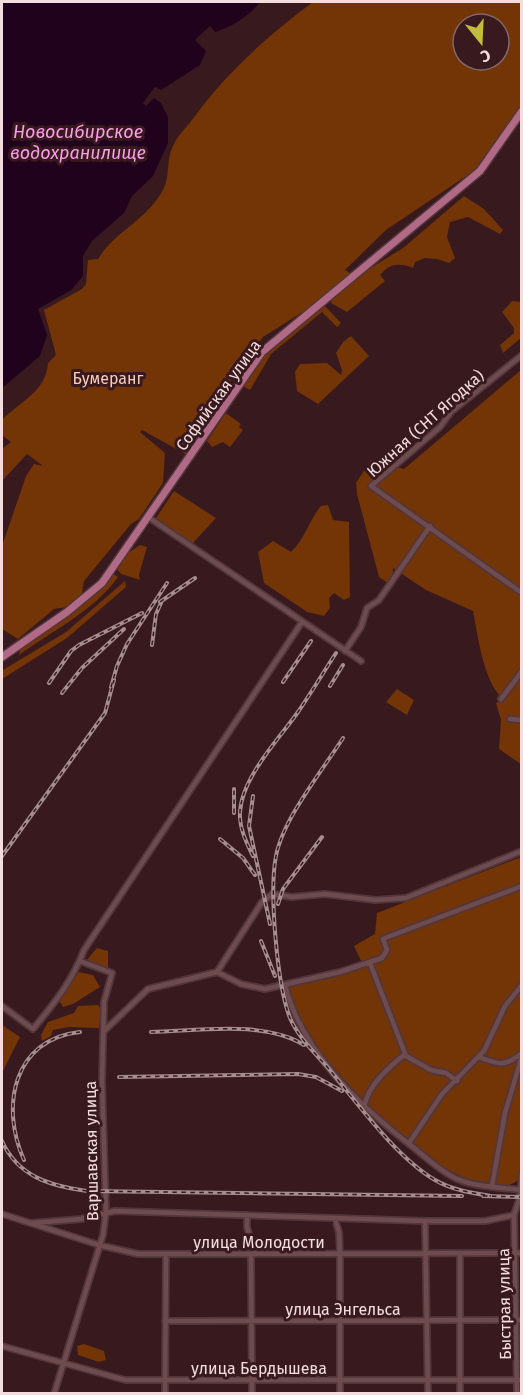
<svg xmlns="http://www.w3.org/2000/svg" width="523" height="1395" font-family="'Fira Sans',sans-serif">
<style>
.green{fill:#733406;fill-rule:evenodd}
.water{fill:#21021d}
.lines{fill:none;stroke-linecap:round;stroke-linejoin:round}
.minor-casing{stroke:#51373c;stroke-width:8}
.major-casing{stroke:#51373c;stroke-width:10}
.minor{stroke:#6e4b4f;stroke-width:4.5}
.major{stroke:#b16a85;stroke-width:7}
.rail-casing{stroke:#a68d90;stroke-width:4}
.rail{stroke:#38191e;stroke-width:1.5;stroke-dasharray:4.5;stroke-linecap:butt}
.labels{text-anchor:middle;stroke-width:6;stroke-linejoin:round;paint-order:stroke}
.park-label{font-size:16px;fill:#f9ceb6;stroke:#38191e}
.street-label{font-size:16px;fill:#f3dddf;stroke:#38191e}
.water-label{font-size:18px;font-style:italic;fill:#fb9eea;stroke:#38191e}
</style>
<rect width="100%" height="100%" fill="#38191e"/>
<path class="green" d="M313 2H521V120L496 156 386 230 345 270 356 277 403 248 464 196 484 209 503 230 500 234 468 217 450 222 447 237 455 258 449 263 437 259 425 258 415 262 413 268C400 263 390 263 380 275L385 281 347 312 331 303 333 295 339 289 263 337 193 432 189 456 142 430 140 432 165 453 163 483 139 519 131 524 84 581 80 605 54 609 18 639 2 629V546L26 476 34 464 43 466 27 454 2 481V449L11 442 2 435V420C20 401 46 392 48 363L56 355 44 310 82 289 86 284 88 260 98 259C115 231 147 220 163 190 170 178 166 159 173 146 177 136 186 128 192 120 225 74 267 36 313 2ZM463 24H499V60H463Z
M512 301 521 302V338L503 353 500 345 514 333V328L502 312Z
M323 304 341 323 337 327 322 312 271 354 250 390 243 386 267 352Z
M351 336 369 356 318 404 297 391 295 372 300 364 327 363 341 375 342 370 336 353 343 342Z
M521 370V669L501 697C483 679 478 636 473 611L426 590 393 568 392 586 379 577 357 494 356 483 371 460 404 469Z
M226 413 241 424 239 427 243 430 230 447 223 442 212 447 207 441Z
M174 491 216 518 192 544 156 518Z
M328 505 333 520 349 522 350 597 344 600 334 593 329 598 330 608 324 616 307 612 264 583 258 552 273 541 291 552C305 539 309 520 321 506Z
M140 545 147 547 139 575 140 580 121 574 117 569 128 553Z
M113 574 118 577C94 611 52 631 19 655L21 646 96 592Z
M125 581 126 587 67 638 2 679 3 670 66 632Z
M521 673V764L499 749 501 720 496 703 500 701Z
M397 689 414 700 407 715 386 702Z
M521 857 522 1166 517 1181 508 1186 470 1181 439 1165 376 1115 323 1056 302 1025 287 987 333 977 363 965 354 946 375 934 377 913Z
M97 948 108 951V968L86 961Z
M79 972 93 975 100 987 73 1004 63 1007 59 1000Z
M98 1005 101 1009 99 1028 69 1027 53 1030 51 1036 42 1041 41 1035 48 1022 74 1013 78 1006Z
M2 1025 20 1037 2 1073Z
M84 1344 104 1351 106 1360 99 1362 78 1355 77 1346Z"/>
<path class="water" d="M2 2H260C248 17 233 26 215 32L210 26 195 40 206 51 200 65 161 90 155 87 143 103 146 106 154 98 161 103 168 117V143L153 176 132 196 124 213 92 241 83 256V276L71 290 38 309 47 335 40 356 2 388Z"/>
<g class="lines">
<g class="minor-casing">
<path id="minor" d="M522 355 451 412 440 427 371 486 522 593
M148 517 361 661
M345 651 361 627 367 608 379 600 430 526
M501 699 522 671
M510 719 522 720
M370 963 406 1056 431 1070 446 1073 457 1081
M217 972 262 902 272 894 292 897 325 894 375 900 406 898 522 851
M285 985C301 1050 358 1104 409 1144 425 1156 439 1171 457 1179 476 1187 500 1187 520 1190
M2 1006 33 1029C53 1005 73 980 84 950L302 622
M104 1031 148 989 217 972 241 984 265 989 340 972 382 958 387 950 383 939 385 938 522 886
M479 1057C499 1065 505 1067 522 1053
M364 1107C368 1085 388 1068 405 1054
M409 1143 442 1094 484 1051 505 1006 522 985
M492 1186 505 1113 522 1056
M2 1214 99 1245 138 1254 522 1253
M247 1215V1227L255 1254
M514 1215 517 1394
M335 1219 339 1232 340 1254V1394
M425 1221 428 1394
M32 1223 81 1219 115 1211 425 1221H485L514 1215 520 1197 522 1173
M251 1254 252 1394
M460 1254V1394
M165 1321 522 1320
M2 1346 125 1380H522
M54 1394 103 1235 106 1212 102 1082 104 1002 112 973 80 961
M165 1394 166 1255"/>
</g>
<g class="major-casing">
<path id="major" d="M2 657 67 612 102 583 262 352 480 171 522 111"/>
</g>
<use href="#minor" class="minor"/>
<use href="#major" class="major"/>
<g class="rail-casing">
<path id="rail" d="M160 602 195 578
M152 645 156 614 161 603
M283 682 311 641
M49 683 71 651 79 645 142 613
M330 686 343 665
M111 687 117 666 127 644 167 583
M62 693 82 668 124 629
M343 738C322 771 283 819 276 856 269 891 277 985 290 1018 298 1037 315 1053 329 1069 358 1104 396 1157 435 1180 452 1190 472 1193 491 1196
M253 796 249 826 270 924
M234 813V789
M220 839 243 858 255 875
M2 856 105 713 114 680
M253 856C246 842 239 827 240 812 242 777 279 739 298 712 311 693 323 673 336 653
M278 904 283 889 322 837
M261 941 275 976
M151 1032C198 1031 264 1020 304 1045
M119 1077 298 1074 316 1077 342 1091
M2 1141C18 1177 51 1186 87 1191L462 1196
M24 1160C0 1107 13 1039 80 1032
M483 1196 522 1197"/>
</g>
<use href="#rail" class="rail"/>
</g>
<g class="labels">
<g class="park-label">
<text x="108" y="384">Бумеранг</text>
</g>
<g class="street-label">
<text transform="translate(218 395) rotate(-54)" y="6">Софийская улица</text>
<text transform="translate(425 423) rotate(-42)" y="6">Южная (СНТ Ягодка)</text>
<text transform="translate(91 1151) rotate(-91)" y="6">Варшавская улица</text>
<text x="259" y="1248">улица Молодости</text>
<text transform="translate(504 1304) rotate(-91)" y="6">Быстрая улица</text>
<text x="343" y="1315">улица Энгельса</text>
<text x="259" y="1374">улица Бердышева</text>
</g>
<g class="water-label">
<text x="78" y="138">Новосибирское<tspan x="78" dy="21">водохранилище</tspan></text>
</g>
</g>
<rect width="523" height="1395" fill="none" stroke="#f3dddf" stroke-width="6"/>
<g transform="translate(481 42) rotate(162)"><circle r="28" fill="#38191e" stroke="#83676b" stroke-width="1.5"/>
<path d="M0-4.5L10 22L0 15L-10 22Z" fill="#c2bd3f"/>
<text y="-9" font-size="16" font-weight="bold" text-anchor="middle" fill="#f3dddf">С</text>
</g>
</svg>
